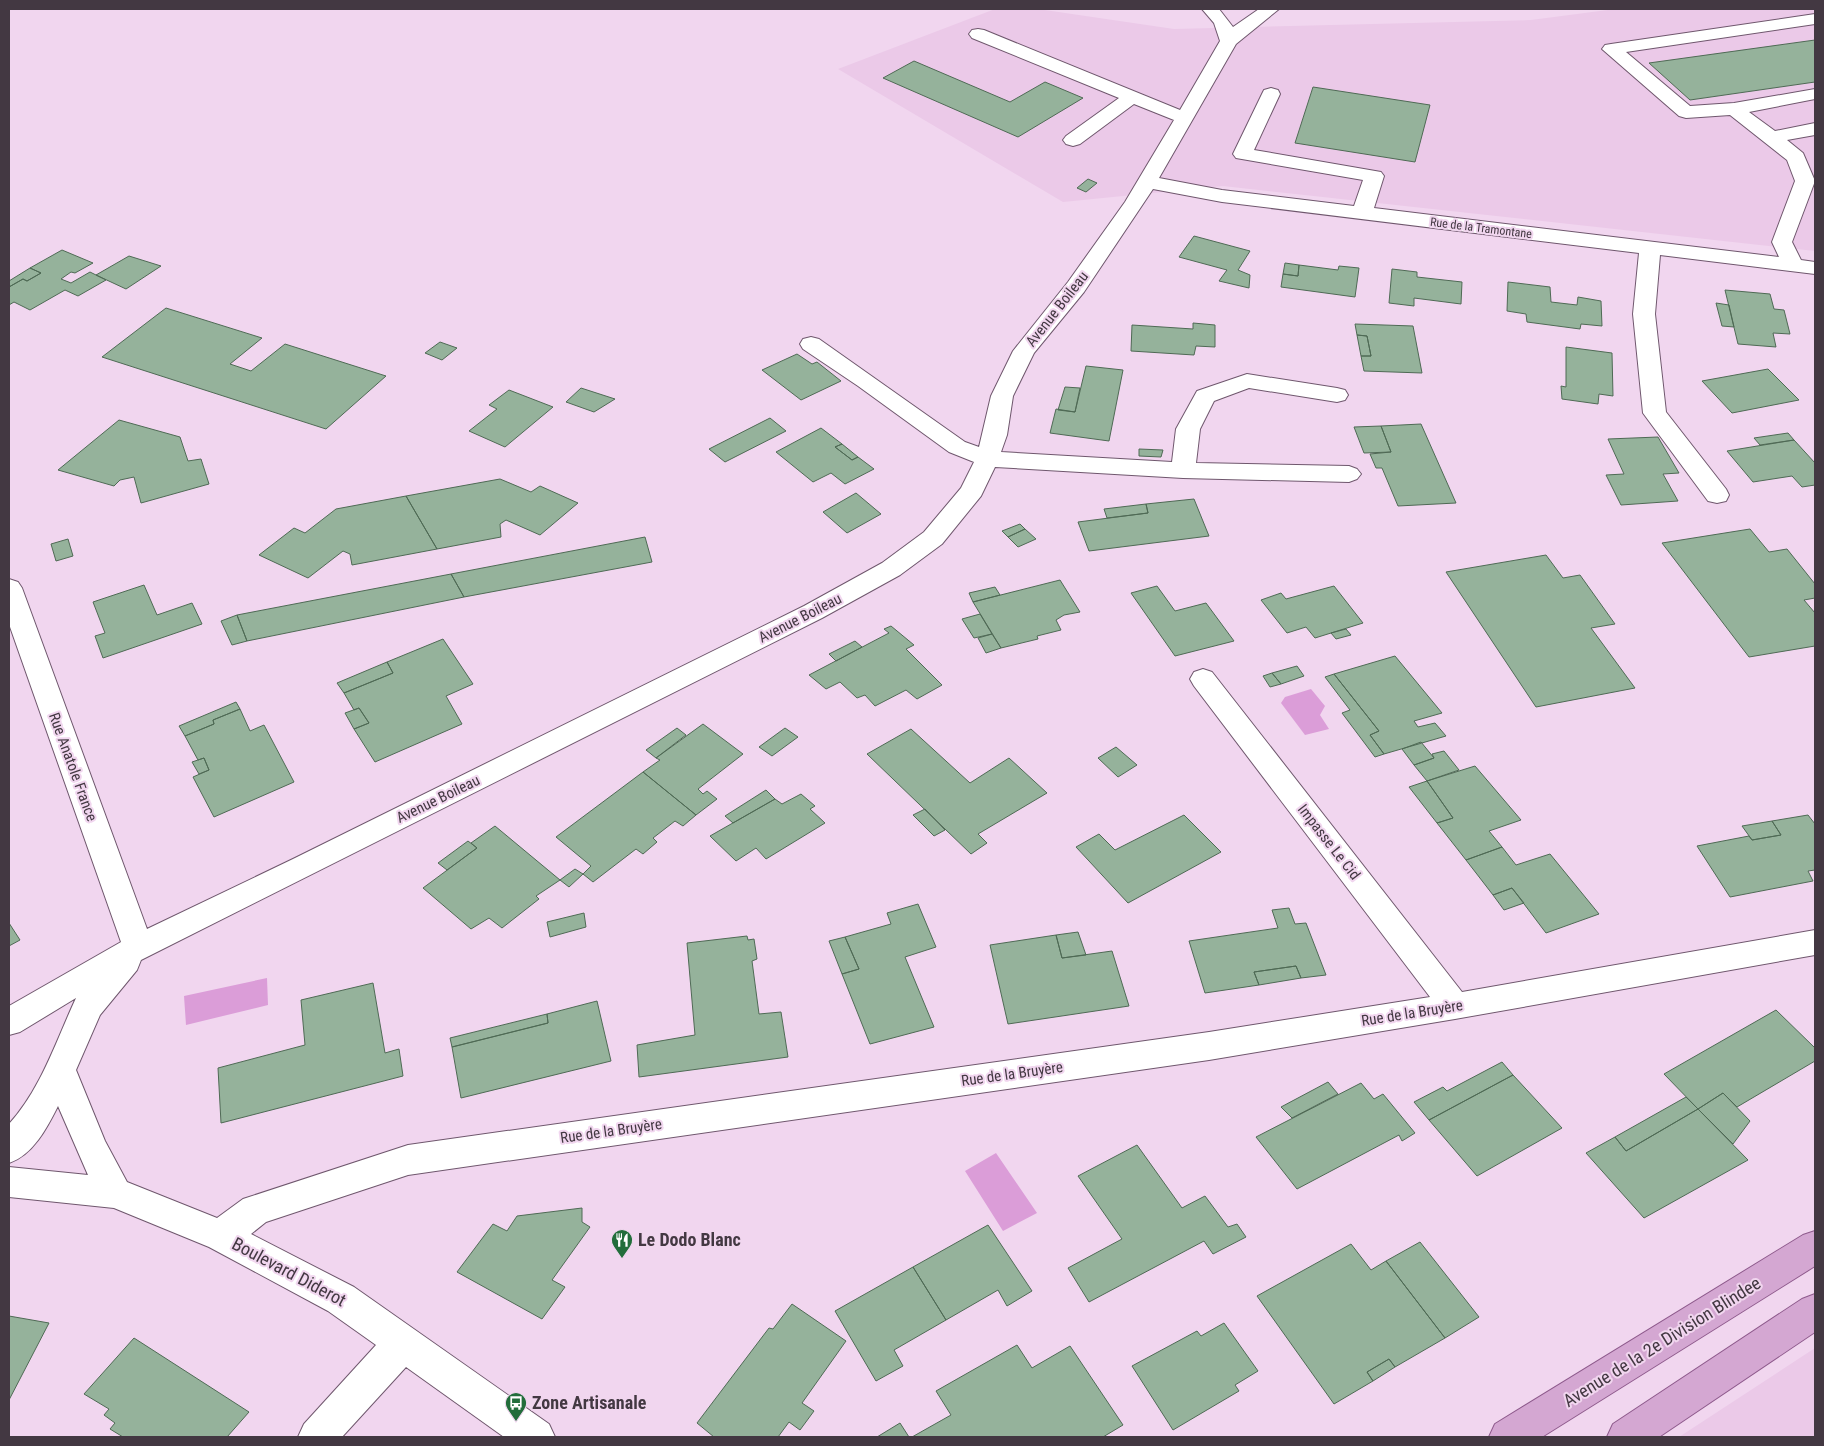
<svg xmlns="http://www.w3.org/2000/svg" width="1824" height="1446" font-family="'Roboto Condensed',sans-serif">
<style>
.built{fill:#ebc9e8}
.water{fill:#db9dd8}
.building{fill:#95b29b;stroke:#4f6a55}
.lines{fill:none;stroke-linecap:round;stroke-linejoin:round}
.minor-casing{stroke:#6f576d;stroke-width:2}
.major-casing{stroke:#8e5a8c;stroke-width:2}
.minor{fill:#fff;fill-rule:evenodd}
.major{fill:#d4a7d2;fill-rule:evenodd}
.labels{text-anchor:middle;stroke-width:4;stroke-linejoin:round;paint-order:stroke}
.far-street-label{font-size:12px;fill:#433842;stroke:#f1d6ef}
.street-label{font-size:15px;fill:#433842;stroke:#f1d6ef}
.near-poi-label{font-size:18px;font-weight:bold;fill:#433842;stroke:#f1d6ef;text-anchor:start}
.near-street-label{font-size:18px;fill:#433842;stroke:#f1d6ef}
</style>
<rect width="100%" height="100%" fill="#f1d6ef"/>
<path class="built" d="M995 9H1038L1174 29 1531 20 1615 9H1815V251L1223 186 1063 202 838 69Z
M1815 1348V1437H1679Z"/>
<path class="water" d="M1311 689 1325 706 1320 715 1329 729 1305 735 1281 703 1285 697Z
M267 978 268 1005 186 1025 184 996Z
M996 1153 1037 1213 1003 1231 965 1171Z"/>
<path class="building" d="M1815 40V82L1690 100 1649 63Z
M914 61 1010 102 1045 82 1083 98 1018 137 883 78Z
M1313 87 1430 105 1415 162 1295 143Z
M1088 179 1097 183 1086 192 1077 188Z
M1194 236 1250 251 1238 270 1250 275 1249 288 1219 281 1227 270 1179 257Z
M62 250 93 263 75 273 71 272 61 279 71 283 90 272 106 280 78 296 65 290 30 310 14 302 9 305V287L23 279 27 281 41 273 30 268Z
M129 256 161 266 126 289 96 275Z
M1285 263 1299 265 1298 276 1283 274Z
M1299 265 1338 270 1339 266 1359 268 1355 297 1281 287 1283 274 1298 276Z
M30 268 41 273 27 281 23 279 9 287V281Z
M1392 269 1417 272V277L1462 282 1461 304 1414 298V306L1389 303Z
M1508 282 1550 287 1551 302 1577 305 1578 297 1601 301 1602 326 1581 324 1580 329 1527 322 1526 314 1507 311Z
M1725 290 1770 294 1774 309 1784 310 1790 334 1773 333 1776 347 1738 344Z
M1716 303 1729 305 1734 327 1722 326Z
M166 308 262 338 230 364 251 371 285 344 386 376 326 429 102 357Z
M1193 323 1215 325V347L1196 346 1194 355 1131 351 1132 325 1193 329Z
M1355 324 1413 326 1422 373 1364 371 1361 356H1371L1367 336 1357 335Z
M1357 335 1367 336 1371 356H1361Z
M440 342 457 348 442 360 425 353Z
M1566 347 1612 353 1613 396 1599 394 1598 404 1562 399 1561 386 1566 387Z
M797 354 812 364 817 362 841 381 801 400 762 370Z
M1086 366 1123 370 1109 441 1050 433 1056 409 1075 412Z
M1768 369 1799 400 1732 413 1702 381Z
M1065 387 1080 388 1075 412 1058 410Z
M581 388 615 399 594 412 566 402Z
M509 390 553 407 505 447 469 431 497 409 489 405Z
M770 418 786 431 725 462 709 449Z
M119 420 180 437 188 461 201 459 209 484 141 503 134 477 120 480 114 486 58 470Z
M1421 424 1456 503 1398 506 1382 468H1376L1370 454 1391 452 1381 426Z
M1381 426 1391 452 1364 453 1354 427Z
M821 428 842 444 835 447 852 460 858 457 874 469 845 484 831 473 813 482 776 452Z
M1788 433 1794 440 1760 445 1754 438Z
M1658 437 1679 473 1663 474 1678 501 1621 505 1606 475 1624 474 1608 439Z
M1794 440 1815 463V485L1802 487 1792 476 1753 482 1727 451Z
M842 444 858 457 852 460 835 447Z
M1139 449 1163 450 1161 457 1139 456Z
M500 479 531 492 540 486 578 503 540 535 506 520 500 524 501 537 437 549 406 496Z
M856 493 881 514 847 533 823 512Z
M406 496 437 549 352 565 350 554 343 551 308 578 259 555 294 528 305 533 336 509Z
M1194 499 1209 536 1089 551 1078 522 1148 513 1146 504Z
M1146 504 1148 513 1107 518 1104 509Z
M1020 524 1025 529 1008 537 1002 531Z
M1025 529 1036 539 1018 547 1008 537Z
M1750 529 1769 552 1787 549 1815 584V598L1804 600 1815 613V646L1749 657 1662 543Z
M645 537 652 562 464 597 451 574Z
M68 539 73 556 56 561 51 544Z
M1546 555 1563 578 1580 575 1615 624 1591 628 1635 688 1536 707 1446 572Z
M451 574 464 597 247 641 237 615Z
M1060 580 1080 612 1064 615 1056 620 1061 630 1037 636 1038 639 1001 648 973 602Z
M144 585 157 615 192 603 202 624 103 658 95 636 105 633 93 602Z
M1157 586 1175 611 1206 603 1234 641 1175 656 1131 593Z
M1334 586 1363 623 1315 638 1306 627 1287 633 1261 600 1281 593 1286 599Z
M995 587 1000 595 973 602 969 593Z
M980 614 992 634 974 638 962 619Z
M237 615 247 641 232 645 221 621Z
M891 626 914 645 906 649 942 685 917 699 906 690 875 706 865 695 857 698 840 682 826 689 809 675 889 633 884 629Z
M1346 629 1351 635 1336 639 1331 633Z
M992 634 1001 648 986 653 978 638Z
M443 639 473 684 446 696 462 724 375 762 354 729 369 723 359 708 354 710 344 693 393 673 387 662Z
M855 641 862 647 836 661 829 654Z
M1395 656 1442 713 1414 721 1418 727 1435 723 1446 736 1384 754 1370 735 1379 731 1334 674Z
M387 662 393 673 344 693 337 683Z
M1297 666 1304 676 1281 684 1272 673Z
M1272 673 1281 684 1270 687 1263 676Z
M1334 674 1379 731 1370 735 1384 754 1375 757 1342 713 1350 710 1325 677Z
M236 702 240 709 213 720 214 724 185 736 179 726Z
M359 708 369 723 354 729 345 713Z
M240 709 250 731 264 725 294 782 214 817 193 777 209 770 204 758 198 760 185 736 214 724 213 720Z
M703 724 743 754 698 789 703 794 707 791 717 799 696 815 643 772 660 760 656 758Z
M677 728 686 735 656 758 646 750Z
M785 728 798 737 772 756 759 747Z
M911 729 970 783 1009 758 1047 793 978 834 987 843 971 854 867 754Z
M1421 742 1434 758 1414 765 1402 749Z
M1116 747 1137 765 1118 777 1098 758Z
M1444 751 1459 770 1427 781 1414 765 1434 758 1432 754Z
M204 758 209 770 199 774 192 762Z
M1475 766 1521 820 1489 831 1502 847 1466 860 1437 823 1453 818 1427 781Z
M643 772 696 815 683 826 675 821 653 838 657 842 643 854 636 849 593 882 583 874 591 866 556 837Z
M1427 781 1453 818 1437 823 1409 787Z
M766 790 775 799 733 823 725 816Z
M801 794 815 806 810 809 825 823 766 859 756 848 736 861 710 836 775 799 782 804Z
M925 809 945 830 934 836 913 815Z
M1184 815 1221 852 1128 903 1076 847 1099 834 1115 850Z
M1808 815 1815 824V870L1808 871 1813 881 1730 897 1697 846 1749 836 1752 840 1781 835 1772 821Z
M1772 821 1781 835 1752 840 1742 826Z
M495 826 560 880 536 896 539 899 502 928 489 918 471 929 423 888 477 848 471 843Z
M468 841 477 848 447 870 438 863Z
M1502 847 1516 865 1550 854 1599 914 1546 933 1512 888 1493 895 1466 860Z
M575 869 583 874 569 887 560 880Z
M1512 888 1524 903 1504 910 1493 895Z
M918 904 936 947 905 957 934 1027 870 1044 842 974 859 969 845 937 891 924 887 913Z
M1289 908 1295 924 1306 923 1326 975 1301 978 1296 966 1254 972 1259 985 1205 993 1189 941 1278 928 1272 910Z
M584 913 586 927 550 937 547 922Z
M9 923 20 940 9 946Z
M1078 932 1086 955 1062 958 1056 935Z
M1056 935 1062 958 1112 951 1129 1006 1008 1024 990 945Z
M747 936 748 940 754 939 757 959 752 961 759 1014 781 1012 788 1057 639 1077 637 1045 695 1035 687 943Z
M845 937 859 969 842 974 829 941Z
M1296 966 1301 978 1259 985 1254 972Z
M373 983 385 1053 399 1049 403 1076 221 1123 218 1068 305 1045 301 1000Z
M597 1001 611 1061 461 1098 452 1047 548 1023 547 1014Z
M1776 1010 1815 1048V1061L1737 1107 1723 1093 1698 1109 1664 1074Z
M547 1014 548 1023 452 1047 450 1038Z
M1502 1062 1513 1075 1429 1120 1414 1102 1443 1087 1447 1091Z
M1513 1075 1562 1128 1477 1176 1429 1120Z
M1328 1082 1338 1094 1292 1118 1281 1107Z
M1361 1083 1374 1099 1383 1094 1415 1133 1402 1141 1399 1135 1297 1189 1256 1137Z
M1723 1093 1750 1121 1733 1144 1698 1109Z
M1686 1097 1698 1109 1626 1151 1615 1137Z
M1698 1109 1748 1160 1644 1218 1586 1153 1615 1137 1626 1151Z
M1137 1145 1182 1208 1205 1196 1228 1227 1237 1224 1246 1237 1213 1254 1204 1241 1089 1302 1068 1268 1122 1239 1078 1176Z
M582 1208V1222L590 1227 552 1280 565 1287 542 1319 457 1272 493 1224 507 1231 517 1216Z
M988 1225 1032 1291 1007 1306 998 1290 946 1320 913 1267Z
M1420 1242 1479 1317 1445 1338 1386 1261Z
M1351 1244 1371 1270 1386 1261 1445 1338 1395 1367 1389 1359 1367 1372 1373 1381 1334 1404 1257 1296Z
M913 1267 946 1320 894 1350 903 1366 876 1381 835 1311Z
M792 1304 846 1341 802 1403 814 1411 800 1430 789 1422 778 1437H714L697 1423 769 1328 773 1329Z
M9 1316 49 1323 9 1400Z
M1224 1323 1258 1371 1235 1385 1239 1391 1173 1430 1132 1366 1197 1331 1201 1336Z
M134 1338 249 1412 227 1437H123L110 1429 115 1423 104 1415 109 1409 84 1394Z
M1017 1345 1032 1368 1070 1346 1123 1425 1103 1437H912L951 1415 936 1391Z
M1389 1359 1395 1367 1373 1381 1367 1372Z
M900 1423 909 1437H877Z"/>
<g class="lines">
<g class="minor-casing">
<path id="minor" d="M1202 9H1219L1233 27 1259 9H1279L1236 44 1159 178 1222 190 1354 206 1363 180 1236 158 1233 154 1262 94 1264 90 1271 88 1278 90 1280 94 1254 150 1381 172 1384 176 1374 208 1779 257 1772 242 1795 181 1787 160 1730 115 1686 118 1679 116 1602 49 1605 45 1611 44 1815 14V24L1626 52 1690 106 1734 103 1815 89V99L1749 112 1775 131 1815 123V135L1787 140 1803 153 1815 181 1792 242 1801 260 1815 262V274L1660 255 1655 314 1666 412 1726 489 1729 495 1726 501 1717 503 1708 501 1643 413 1633 314 1639 253 1222 202 1153 189 1084 292 1034 353 1013 396 1007 435 1001 452 1172 462 1176 429 1197 391 1247 374 1337 388 1345 390 1348 395 1345 400 1337 402 1249 388 1214 401 1200 429 1196 463 1349 466 1357 469 1361 474 1357 479 1349 482 1183 478 995 467 981 496 942 544 900 575 822 618 141 960 137 970 100 1015 76 1070 105 1141 127 1182 217 1218 243 1199 408 1145 1209 1032 1430 997 1194 686 1190 679 1194 672 1203 669 1212 672 1462 992 1815 930V955L1455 1019 1209 1060 408 1175 266 1222 251 1234 354 1287 549 1424 555 1437H504L406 1367 342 1437H298L304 1424 376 1345 328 1311 209 1247 114 1208 9 1197V1167L88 1175 58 1106C47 1128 33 1155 9 1163V1124C41 1089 56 1041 76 998L20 1032 9 1035V1006L121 942 9 624V579L18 582 22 588 147 929 293 859 804 606 882 563 924 532 961 488 974 462 949 452 858 386 803 349 800 344 803 339 811 337 819 339 965 442 979 447 991 396 1013 351 1068 282 1125 202 1174 120 1134 104 1080 144 1073 146 1066 144 1063 140 1066 136 1119 98 972 38 969 34 972 30 978 29 984 30 1180 110 1220 41 1214 23Z"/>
</g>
<g class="major-casing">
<path id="major" d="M1815 1231V1266L1542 1437H1489L1495 1424 1803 1235Z
M1815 1294V1332L1659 1437H1607L1613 1424 1802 1299Z"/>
</g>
<use href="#minor" class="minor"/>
<use href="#major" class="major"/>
</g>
<defs>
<g id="restaurant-pin" transform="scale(1.125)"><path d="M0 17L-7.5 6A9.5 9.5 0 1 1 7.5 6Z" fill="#226d3b" stroke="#f1d6ef"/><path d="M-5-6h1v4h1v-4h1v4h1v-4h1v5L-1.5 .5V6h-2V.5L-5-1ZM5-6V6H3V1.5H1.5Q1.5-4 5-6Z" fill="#fff"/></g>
<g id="bus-pin" transform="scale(1.125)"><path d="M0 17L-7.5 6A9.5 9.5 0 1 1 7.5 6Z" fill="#226d3b" stroke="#f1d6ef"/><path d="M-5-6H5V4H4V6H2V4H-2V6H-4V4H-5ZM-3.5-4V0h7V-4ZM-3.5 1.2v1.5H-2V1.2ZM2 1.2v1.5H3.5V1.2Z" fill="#fff"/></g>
</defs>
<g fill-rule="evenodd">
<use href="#restaurant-pin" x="622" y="1240"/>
<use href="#bus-pin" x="516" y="1403"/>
</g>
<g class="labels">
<g class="far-street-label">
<text transform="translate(1481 228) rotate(7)" y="4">Rue de la Tramontane</text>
</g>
<g class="street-label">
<text transform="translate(1057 309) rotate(-52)" y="5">Avenue Boileau</text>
<text transform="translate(800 618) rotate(-27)" y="5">Avenue Boileau</text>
<text transform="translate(73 767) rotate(70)" y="5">Rue Anatole France</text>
<text transform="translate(438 799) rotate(-26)" y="5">Avenue Boileau</text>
<text transform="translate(1329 842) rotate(52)" y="5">Impasse Le Cid</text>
<text transform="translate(1412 1013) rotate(-9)" y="5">Rue de la Bruyère</text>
<text transform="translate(1012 1074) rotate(-8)" y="5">Rue de la Bruyère</text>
<text transform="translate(611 1131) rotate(-8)" y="5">Rue de la Bruyère</text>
</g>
<g class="near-poi-label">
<text x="638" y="1246">Le Dodo Blanc</text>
<text x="532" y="1409">Zone Artisanale</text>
</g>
<g class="near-street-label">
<text transform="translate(289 1272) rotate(28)" y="6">Boulevard Diderot</text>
<text transform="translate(1662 1342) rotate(-32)" y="6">Avenue de la 2e Division Blindee</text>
</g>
</g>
<rect width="1824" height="1446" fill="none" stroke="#433842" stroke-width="20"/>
</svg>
